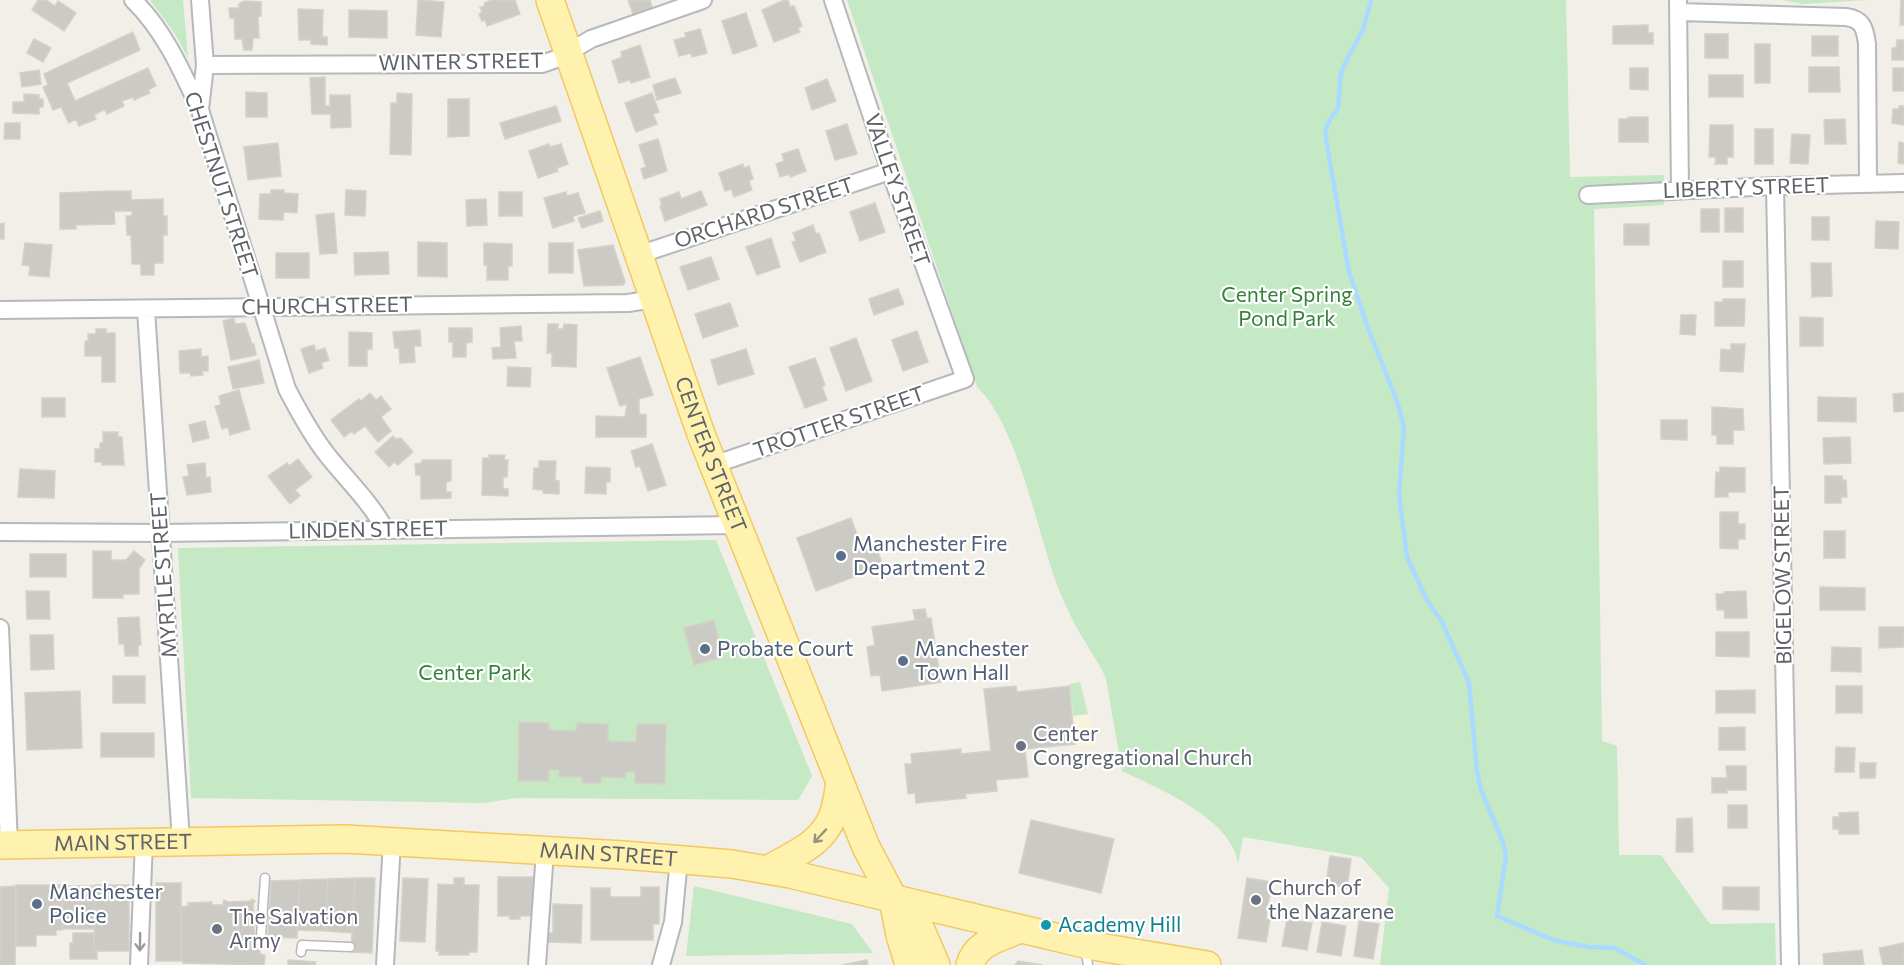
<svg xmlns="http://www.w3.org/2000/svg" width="1904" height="965" font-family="Commissioner,sans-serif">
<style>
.green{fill:#c5e8c5}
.sand{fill:#fbf3d9}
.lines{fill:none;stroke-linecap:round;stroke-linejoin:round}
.stream{stroke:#aadaff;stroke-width:4.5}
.building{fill:#cccac5;stroke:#d6d1c6;stroke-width:1.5}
.service-casing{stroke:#b5b8bc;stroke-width:11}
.minor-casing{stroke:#b5b8bc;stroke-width:20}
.primary-casing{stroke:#f2c960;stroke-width:30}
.service{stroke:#fff;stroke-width:8}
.minor{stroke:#fff;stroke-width:16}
.primary{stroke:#fff2af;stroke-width:27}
.oneway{stroke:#979581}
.oneway2{stroke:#979a9d}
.service-dot{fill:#5c6f8a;stroke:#fff;stroke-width:2}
.worship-dot{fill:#6b7280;stroke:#fff;stroke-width:2}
.culture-dot{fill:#0f9aa8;stroke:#fff;stroke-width:2}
.labels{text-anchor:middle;stroke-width:4.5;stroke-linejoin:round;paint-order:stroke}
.street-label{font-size:21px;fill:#5f6368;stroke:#fff}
.park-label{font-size:21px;fill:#348238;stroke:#fff}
.service-label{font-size:21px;fill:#4e5e75;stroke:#fff;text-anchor:start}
.worship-label{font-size:21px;fill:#5b616d;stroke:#fff;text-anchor:start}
.culture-label{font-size:21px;fill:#0d838f;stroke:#fff;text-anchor:start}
</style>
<rect width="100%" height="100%" fill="#f1efe8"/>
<path class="green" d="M150 0H183L188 58 175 34Z
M847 0H1566L1570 177 1664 175V205L1594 209 1602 741 1617 746 1619 855H1661L1710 924 1775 923 1776 965H1380L1389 888 1361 857 1243 837 1238 864C1233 819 1158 788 1122 771L1106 679C1101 666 1093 656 1086 643 1075 627 1067 608 1059 590 1037 534 1019 427 977 387Z
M1782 0H1869L1802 4Z
M716 540 812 776 798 800 516 798 484 803 191 798 178 548Z
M1080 682 1096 746 1078 748 1069 684Z
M694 886 852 924 873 953 686 956Z"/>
<path class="sand" d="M1090 714 1096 746 1078 748 1073 716Z"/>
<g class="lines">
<path class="stream" d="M1371 0 1363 30 1348 57 1341 73 1338 108 1328 123 1325 133 1349 272 1368 328 1398 404 1404 428 1399 494 1407 557 1427 600 1442 622 1469 683 1477 772 1481 790 1503 842 1506 856 1497 916 1553 940 1588 947 1615 948 1645 965"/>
</g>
<path class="building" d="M38 0H46L55 6 58 1 76 13 64 31 32 10Z
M418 0 444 2 441 37 416 35Z
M492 0H515L520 14 487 26 485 20 482 21 479 14 482 12 480 7 485 6 484 3Z
M628 0H650L652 7 633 14Z
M784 0H788L790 7 794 6 802 26 798 28 800 32 774 42 762 10Z
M1901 0H1904V25H1900Z
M244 1 261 2V16H258L259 38H253L252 50H244L242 39H235L234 18H230L229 8H239V4Z
M298 9 323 10 322 37H327V45L311 44V40H299Z
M349 10 387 11V38L349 37Z
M746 13 757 46 733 54 722 21Z
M1648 25V33H1653V44H1613V26Z
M700 29 707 53 692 57 691 53 679 56 674 40 686 37 685 33Z
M133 32 140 50 67 83 75 101 148 68 156 86 148 90 150 93 134 100 133 97 122 101 124 106 107 114 105 109 94 115 96 119 79 126 76 119 69 123 61 107 53 110 43 87 48 85 44 74Z
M1705 34H1728V58H1705Z
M1812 36H1838V56H1812Z
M34 39 51 48 43 62 27 53Z
M1897 40H1904V60H1892V48H1896Z
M1755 44H1770V83H1755Z
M640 45 650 77 631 83 630 80 619 83 612 61 622 57 621 52Z
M1809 67H1839L1840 92H1809Z
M1630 68H1648V90L1630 89Z
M1893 68H1904V91H1893Z
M39 70 41 84 22 87 20 73Z
M1709 75H1743V97H1709Z
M325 77V106H330V95H350L351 127 331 128V114H312L310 78Z
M675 78 681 93 657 100 653 85Z
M827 79 836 101 812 110 805 88Z
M246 92 267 93V117H246Z
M397 93 412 94 411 155 390 154 391 103H397Z
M652 93 659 112 653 114 657 124 636 132 625 103Z
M24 94 39 95V99H43V107H39V114L13 113V102H24Z
M448 99H469V136L448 137Z
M556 106 561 121 505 139 500 123Z
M1899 106H1904V125L1892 123 1893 109H1899Z
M1628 117H1648V142H1619V119H1628Z
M1845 119 1846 144H1825L1824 120Z
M5 123H20V139H4Z
M847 124 857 154 835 160 826 131Z
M1710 125H1733V157H1727V164H1715L1716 157H1709Z
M1755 129H1773V164H1755Z
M1792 134 1810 135 1808 164 1790 163Z
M658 139 667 171 644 179 641 169 646 167 639 145Z
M1899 142 1904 143V164L1898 163Z
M278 143 281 176 248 180 244 147Z
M549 144 550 147 561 144 568 164 557 168 558 171 538 178 529 151Z
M798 149 806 171 790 177 789 174 780 177 776 164 784 161 782 154Z
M743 164 744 168 749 166 753 179 749 181 752 190 734 197 731 189 725 191 719 173Z
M271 190H284V193L298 194 297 213 284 212 283 220 259 219 260 194H271Z
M346 190 366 191 365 216 345 215Z
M113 191H131V200L163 199V216H167V235H163V263H154V275H141V264H132L131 235H127L126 216H132V211H114L115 224 76 225V229H60V193Z
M701 191 707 205 665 221 660 206 662 205 660 199 679 192 681 199Z
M499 192H522V216H499Z
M566 192 567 196 578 193 585 213 573 216 574 221 553 228 544 198Z
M486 199 487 225 467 226 466 200Z
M875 203 885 232 860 241 850 212Z
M1725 208H1743V232H1725Z
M1701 209H1719V232H1701Z
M600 211 603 221 582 228 578 218Z
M334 213 337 253 320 254 316 215Z
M1812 217H1829V240H1812Z
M1876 221 1899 222 1898 249 1875 248Z
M4 223V239H0V224Z
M1624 224H1649V245H1624Z
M813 225 816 234 819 233 826 252 800 262 792 242 796 241 793 233Z
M771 238 780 267 757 275 746 247Z
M418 242 447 243V277L418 276Z
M25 243 52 245 49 277 29 275 30 266 22 265Z
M484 243 512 244V266H508V280H487V265H484Z
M549 243H573V273H549Z
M613 245 625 282 623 285 584 286 578 250Z
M388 252 389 274 355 275 354 253Z
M276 253H309V278H276Z
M711 257 719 279 688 290 680 267Z
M1723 261H1743V287H1723Z
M1811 263H1831L1832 296 1812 297Z
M898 289 904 304 874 315 869 299Z
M1723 299H1745L1744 326H1715V302H1723Z
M730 303 738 326 703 338 695 314Z
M1681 315H1696L1695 335 1680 334Z
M1800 317 1823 318V346H1800Z
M234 318 235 324 245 323 252 344H254L256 355 231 360 223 321Z
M548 324H558V329H563L564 324 577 325 576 367 552 366V353H547Z
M521 326 522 341H514L516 358 493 359 492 348 501 347 500 328Z
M449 328H472V342L466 343V357H453V342H449Z
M96 329H106V333H115V382H102V356H85V341H88V334H96Z
M420 330 421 346H414L415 362 400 363 399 348H395L393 332Z
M917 331 928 362 903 371 892 340Z
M349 332 372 333V349H367V366H349Z
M856 338 872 381 846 391 830 348Z
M1731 344H1745L1743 372 1720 371 1721 349 1731 350Z
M314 345 316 351 325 348 329 360 321 363 323 368 309 373 301 349Z
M201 349V357L208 356V371H202L203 375 191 376 190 373H180L179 351Z
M746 349 754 374 718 385 711 360Z
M640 357 653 395 639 399V414L646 415V437H596V416L625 417 627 404 620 406 607 368Z
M815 358 825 385 822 387 827 400 805 408 789 367Z
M259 360 264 383 233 389 228 367Z
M508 367 531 368 530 387 507 386Z
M239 390 250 429 230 435 228 427 222 429 215 406 221 405 219 396Z
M370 393 376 400 381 396 391 409 381 417 391 431 378 442 365 426 354 434 352 431 344 437 331 420 359 399 361 401Z
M1904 393V411L1894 412 1893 394Z
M1818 397 1856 398V422L1818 421Z
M42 398H65V417H42Z
M1712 407 1743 409 1744 430H1733V444H1717V435H1712Z
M1661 420H1687V440L1661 439Z
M205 421 209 438 193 442 189 425Z
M103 432H118V437H122L124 465H102V462H95V449H100V443H103Z
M393 436 396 439 401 438 413 452 398 465 394 462 389 467 375 452Z
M1850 437 1851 463 1824 464 1823 438Z
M652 444 666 485 648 491 640 466 636 467 631 451Z
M489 455H505L504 460H508L507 477H503V489H508V496L482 495 483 458H489Z
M298 459 312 477 295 490 300 496 290 504 268 476 287 463 289 466Z
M422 460H451V481L446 482V492H451V498L421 499V475H416L415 464 422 463Z
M539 461H556L555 480 559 481V494L543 493V490L533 489 534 468H539Z
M205 463 206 478 210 477 211 492 187 495 183 477 189 476 187 465Z
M586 467 610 468V482H606V494L585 493Z
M1720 467 1745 468V492H1728V497H1715L1716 472 1720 473Z
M20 469 55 471 54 498 18 497Z
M1825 476H1842V480H1846L1847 497H1841V503H1825Z
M1720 512H1738V524H1745V539H1738V549L1720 548Z
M851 518 861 546 874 541 883 566 816 591 797 538Z
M1824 531H1845V558H1824Z
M93 551H111V560H126L134 551 145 560 139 569V594H123V598H93Z
M30 554H66V577H30Z
M1820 587 1865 588V610H1820Z
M26 591H49L50 619H27Z
M1746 591 1747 618H1725L1724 610H1717L1716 594H1724V592Z
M925 609 927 619 915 620 913 610Z
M139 617 141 645H138V656H125L124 644H119L118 618Z
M931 618 941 682 882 691 880 675 871 676 867 647 875 645 872 627Z
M714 620 723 657 694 665 684 628Z
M1879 627H1904V647L1879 648Z
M1716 632H1749V657L1716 656Z
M30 635H53L54 669 31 670Z
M1832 647 1861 648V672L1831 671Z
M113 676H145V703H113Z
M1016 686 1017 692 1069 686 1075 744 1025 749 1028 777 996 780 997 791 965 794 966 798 916 803 915 793 908 794 905 764H912L911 754 961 749V754L991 751 984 689Z
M1836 686H1862V713H1836Z
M1755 690V713H1716V691Z
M80 691 82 748 27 750 25 693Z
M519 722 549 723V730L576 731 577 723 608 724V741L636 742 637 724H666L665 784 635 783V772H626L625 778 601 777V783H582V777H559V770H549L548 781H518Z
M1745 727V750H1719V728Z
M101 733H154V757H101Z
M1836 747 1855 748 1854 772H1835Z
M1860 763H1876L1875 778H1860Z
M1726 766H1746V790H1727V793H1712V778H1727Z
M1728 805H1747V828H1728Z
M1858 812 1859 834H1839V829H1833V817H1839V813Z
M1692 818 1693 852H1676L1677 819Z
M1031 820 1114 839 1101 893 1019 873Z
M1330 856 1351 859 1347 888 1326 884Z
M498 877H533V916H519L520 919H510V916H498Z
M355 878H375L372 953 351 952Z
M355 878 352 933 325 931 328 879Z
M403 878 428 879 425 942 400 941Z
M454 878H464V885H479L477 952H469V955H439V951H436L438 884 454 885Z
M1247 878 1272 882 1266 919 1270 920 1266 942 1238 938Z
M328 879 325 931 297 930 300 880Z
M300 880 297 938 268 937 271 881Z
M156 883H181V961H156Z
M16 885H63L62 930H56V935H36V946H16Z
M95 885H129V951H94Z
M16 886 15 965H0V887Z
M63 886H95L94 929H63Z
M641 887H659V924H653V940H591V888H610V897H641Z
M1723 887H1759V910L1723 909Z
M252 899 255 901 253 904 254 918H259V925H254L255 945H260V954L265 955 264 965 183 963V961H181V907L188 906V903L212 902V905H225L223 904 224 900 228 902 251 901Z
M553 904 582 905 581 943 547 942V933H553Z
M1287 919 1312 923 1307 950 1282 946Z
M1359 921 1379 924 1373 959 1354 956Z
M1322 922 1346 926 1341 956 1317 952Z
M73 933H94V951H97V959H70V943H73Z
M1904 943V965H1883L1879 948Z
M1862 950 1864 965H1824L1823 954Z
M288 960 316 962 315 965H288Z
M867 960 868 965H842Z
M1018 961 1043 965H1015Z"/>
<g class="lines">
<g class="service-casing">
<path id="service" d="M261 936 265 878
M1085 948 1088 965
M301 952 302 945 350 947"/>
</g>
<g class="minor-casing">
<path id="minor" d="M133 0C164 30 182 71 200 110L287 389C299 412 312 436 328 456 348 481 370 502 385 529
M200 0 205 65 200 109
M1678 0 1680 190
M1679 12 1846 17C1863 19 1865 29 1867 44L1868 183
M205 65 542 64 559 58 591 39 703 0
M1775 186 1790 965
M1588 195 1775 186 1904 183
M638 255 890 171
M0 310 628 303 654 299
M146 310 181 841
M713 465 965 379 890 171 833 0
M0 532 161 533 737 525
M0 628 9 845
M139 965 144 841
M385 965 392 841
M537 965 545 851
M661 965 673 922 679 859"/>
</g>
<g class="primary-casing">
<g id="primary">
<path id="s1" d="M550 0 701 434 866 847 893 898 920 928 936 965"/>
<path id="s2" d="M0 845 345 839 623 855 732 864 790 874 1093 946 1207 965"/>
<path d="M769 869C793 855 823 844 833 815 837 805 838 793 840 783"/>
<path d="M893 899 900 935 909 965"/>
<path d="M970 965C976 942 1000 938 1020 929"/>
</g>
</g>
<use href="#service" class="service"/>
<use href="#minor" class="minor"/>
<use href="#primary" class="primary"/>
</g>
<defs><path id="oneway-shaft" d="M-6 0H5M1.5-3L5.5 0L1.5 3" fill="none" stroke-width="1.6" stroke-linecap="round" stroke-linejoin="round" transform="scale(1.5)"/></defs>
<use class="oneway" href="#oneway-shaft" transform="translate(820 836) rotate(133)"/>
<use class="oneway2" href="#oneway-shaft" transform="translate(140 942) rotate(91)"/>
<g class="service-dot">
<circle cx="841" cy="556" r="6"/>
<circle cx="705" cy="649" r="6"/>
<circle cx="903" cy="661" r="6"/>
<circle cx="37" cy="904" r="6"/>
</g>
<g class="worship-dot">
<circle cx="1021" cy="746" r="6"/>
<circle cx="1256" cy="900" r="6"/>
<circle cx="217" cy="929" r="6"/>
</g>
<circle class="culture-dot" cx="1046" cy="925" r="6"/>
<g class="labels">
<g class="street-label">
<text transform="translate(461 62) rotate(-1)" y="7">WINTER STREET</text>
<text transform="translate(221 185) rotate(72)" y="7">CHESTNUT STREET</text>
<text transform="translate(1746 188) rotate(-2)" y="7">LIBERTY STREET</text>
<text transform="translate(897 190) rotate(71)" y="7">VALLEY STREET</text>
<text transform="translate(764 213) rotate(-18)" y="7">ORCHARD STREET</text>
<text transform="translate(327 306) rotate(-1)" y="7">CHURCH STREET</text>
<text transform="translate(839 422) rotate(-19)" y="7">TROTTER STREET</text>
<text dy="7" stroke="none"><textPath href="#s1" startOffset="482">CENTER STREET</textPath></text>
<text transform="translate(368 530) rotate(-1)" y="7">LINDEN STREET</text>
<text transform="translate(164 575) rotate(-94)" y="7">MYRTLE STREET</text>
<text transform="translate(1783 575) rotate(-91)" y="7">BIGELOW STREET</text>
<text dy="7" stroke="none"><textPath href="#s2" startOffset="123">MAIN STREET</textPath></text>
<text dy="7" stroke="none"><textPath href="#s2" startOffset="609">MAIN STREET</textPath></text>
</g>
<g class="park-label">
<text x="1287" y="302">Center Spring<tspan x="1287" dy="24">Pond Park</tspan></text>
<text x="475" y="680">Center Park</text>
</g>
<g class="service-label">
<text x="853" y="551">Manchester Fire<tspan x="853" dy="24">Department 2</tspan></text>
<text x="717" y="656">Probate Court</text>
<text x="915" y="656">Manchester<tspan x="915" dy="24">Town Hall</tspan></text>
<text x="49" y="899">Manchester<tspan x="49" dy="24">Police</tspan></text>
</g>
<g class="worship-label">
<text x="1033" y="741">Center<tspan x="1033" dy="24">Congregational Church</tspan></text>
<text x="1268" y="895">Church of<tspan x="1268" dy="24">the Nazarene</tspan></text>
<text x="229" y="924">The Salvation<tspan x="229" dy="24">Army</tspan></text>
</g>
<g class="culture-label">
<text x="1058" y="932">Academy Hill</text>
</g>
</g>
</svg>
